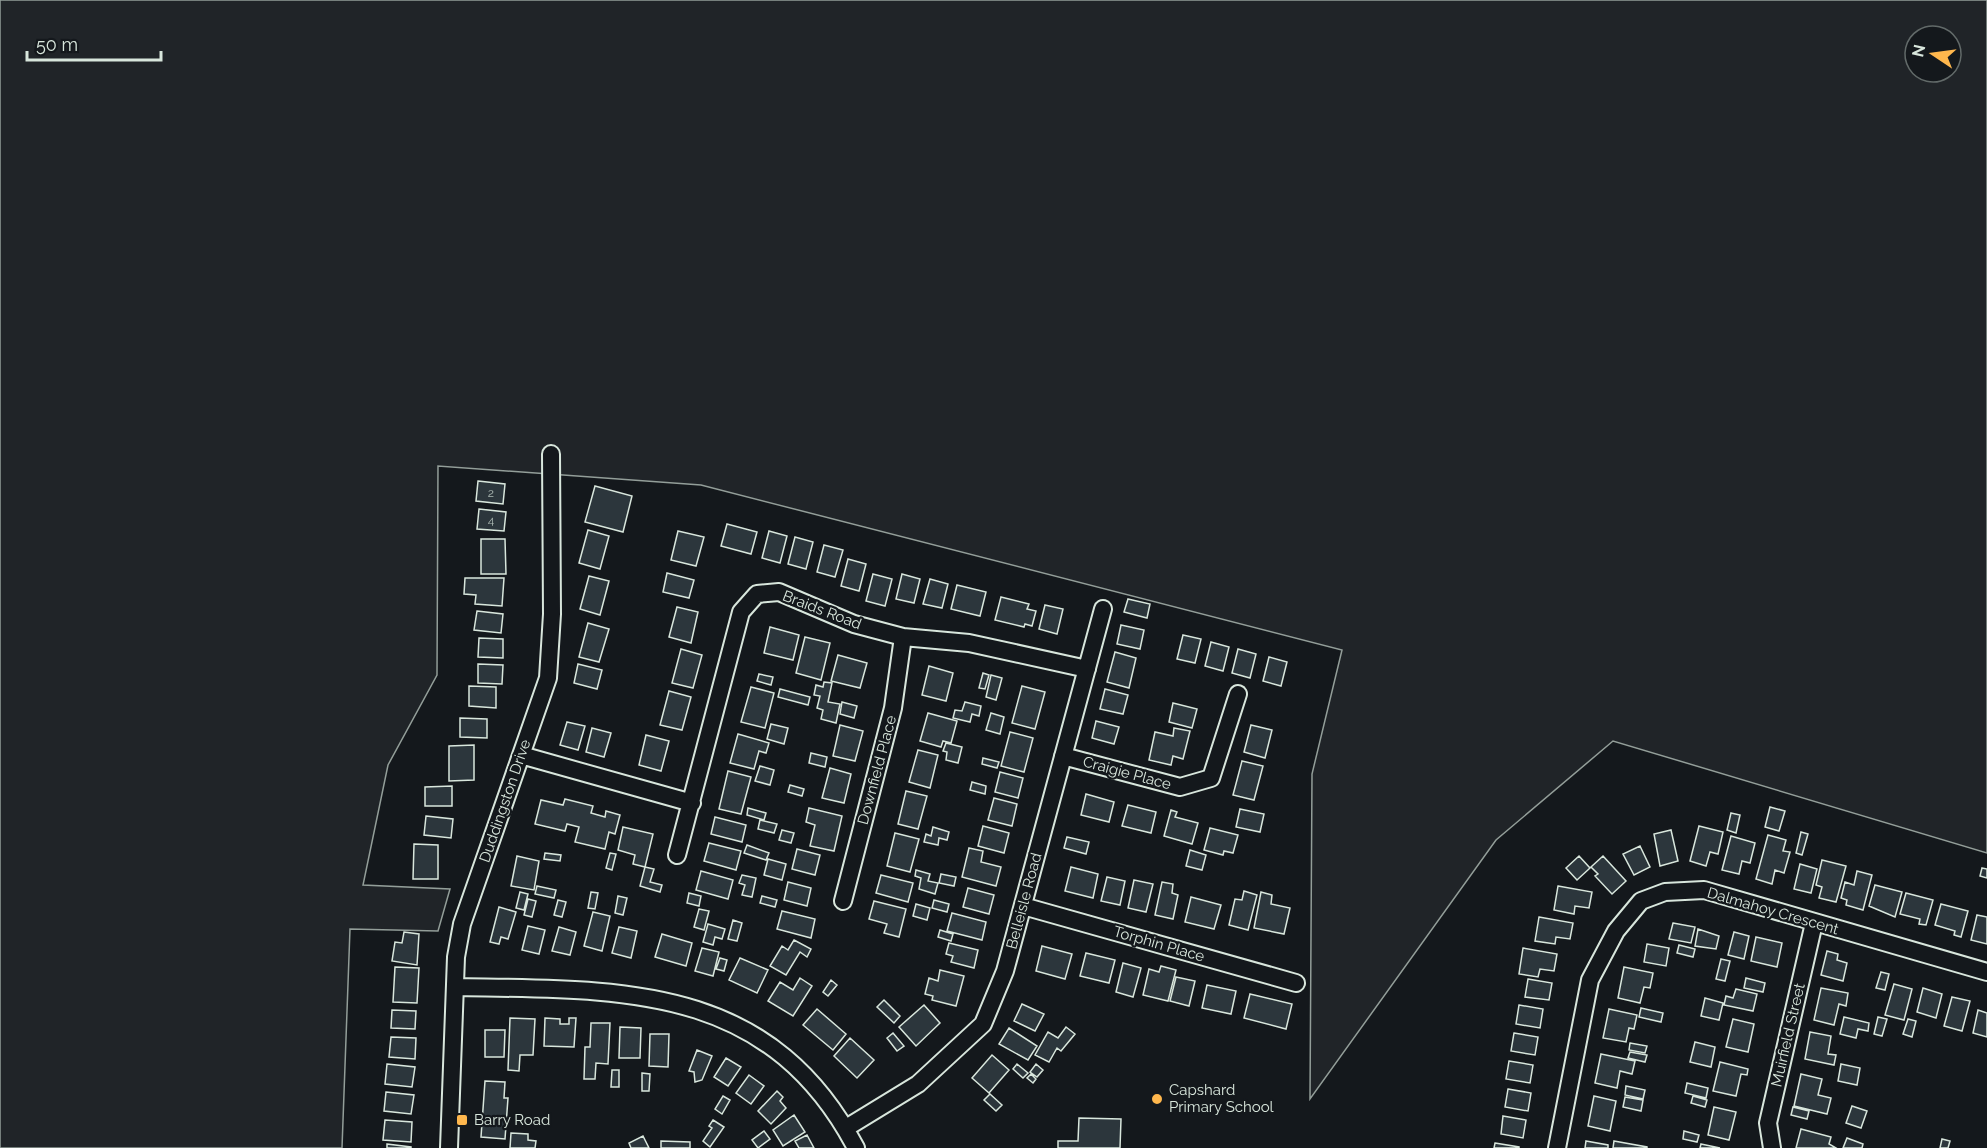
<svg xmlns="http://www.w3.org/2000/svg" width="1987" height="1148" font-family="Raleway,sans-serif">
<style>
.green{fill:#202428;stroke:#939e99;stroke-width:1.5;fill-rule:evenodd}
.building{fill:#2c363c;stroke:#d8e6dc;stroke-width:1.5}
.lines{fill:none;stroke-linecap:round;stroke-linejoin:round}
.minor-casing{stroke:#d8e6dc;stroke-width:20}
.minor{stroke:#14181c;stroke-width:16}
.poi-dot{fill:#ffb74d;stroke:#14181c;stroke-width:2}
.labels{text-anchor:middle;stroke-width:4.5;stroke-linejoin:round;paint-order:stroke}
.number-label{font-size:12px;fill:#adbab4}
.street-label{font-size:15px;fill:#d8e6dc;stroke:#14181c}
.poi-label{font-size:15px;fill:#d8e6dc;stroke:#14181c;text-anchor:start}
</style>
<rect width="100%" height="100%" fill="#14181c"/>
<path class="green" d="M0 0H1987V853L1613 741 1496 840 1310 1099 1312 774 1342 650 701 485 438 466 437 675 388 765 363 885 450 889 438 931 350 929 342 1148H0ZM1915 36H1951V72H1915Z"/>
<path class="building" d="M478 481 505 484 503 504 476 501Z
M595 486 632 496 623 532 585 522Z
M479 509 506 512 504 531 477 529Z
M727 524 757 532 751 554 721 546Z
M588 530 609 536 600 569 579 563Z
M678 531 704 537 696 566 671 560Z
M769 531 787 536 780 563 762 558Z
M795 537 813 542 806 569 788 564Z
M481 539H505L506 574H481Z
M824 545 843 550 835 577 817 572Z
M848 559 866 564 859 591 841 586Z
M667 573 694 580 689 598 663 592Z
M873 574 892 579 885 606 866 601Z
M902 574 920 579 914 603 896 599Z
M589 576 609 581 600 615 580 609Z
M465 578H504L502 606 475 604 476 595 464 594Z
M930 579 948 584 942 608 923 604Z
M957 585 986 592 980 616 951 609Z
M1001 597 1029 604 1027 609 1036 611 1032 626 1025 624 1024 627 995 620Z
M1128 599 1150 604 1147 618 1124 612Z
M1045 605 1063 609 1057 634 1039 629Z
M677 607 698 612 691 643 669 637Z
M477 611 503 614 501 633 474 630Z
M588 623 609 629 599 662 579 657Z
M1121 625 1144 630 1140 649 1117 644Z
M770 627 799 635 793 660 764 653Z
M1183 635 1201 639 1195 663 1177 659Z
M805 637 830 643 821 680 796 673Z
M479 638 503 639V658L478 657Z
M1211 642 1229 647 1223 671 1205 666Z
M681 649 702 655 693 688 672 683Z
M1238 649 1256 654 1250 678 1232 673Z
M1115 652 1136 658 1129 688 1107 682Z
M838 655 867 663 860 688 831 681Z
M1269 657 1287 662 1281 686 1263 681Z
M478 664 503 665 502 684 478 683Z
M578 664 602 670 597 689 574 683Z
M929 666 953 673 946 701 922 695Z
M983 673 989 675 985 689 979 688Z
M759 674 773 677 771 685 757 681Z
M991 675 1002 678 996 700 986 697Z
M824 682 832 683 828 702 840 704 836 723 821 719 823 710 817 708 820 696 814 695 816 685 823 687Z
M469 686 496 687V708L469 706Z
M1022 686 1045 692 1035 729 1012 723Z
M751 687 774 693 765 728 741 722Z
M780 689 810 697 808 705 778 697Z
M1105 689 1128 695 1123 714 1100 709Z
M669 691 691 697 682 730 660 725Z
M842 702 857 706 854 718 840 714Z
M965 702 981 706 979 716 972 714 970 722 953 718 955 710 962 711Z
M1173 703 1197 709 1192 728 1169 722Z
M928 713 957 721 951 743 943 741 941 747 920 741Z
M991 713 1004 717 1000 734 986 730Z
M460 718 487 719V738L460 737Z
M1096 721 1119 727 1114 744 1092 738Z
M567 722 585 726 578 750 560 745Z
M771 724 788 728 784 744 767 739Z
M840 725 863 731 855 761 833 756Z
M1251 725 1272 730 1265 758 1244 752Z
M592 728 611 733 604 757 586 752Z
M1174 728 1190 731 1183 759 1173 756 1171 765 1149 760 1155 732 1173 736Z
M1010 732 1033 738 1024 772 1001 766Z
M738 734 769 743 766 753 759 751 754 769 730 763Z
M646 735 669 741 661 771 639 765Z
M946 743 962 747 958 763 946 760 947 752 943 751Z
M474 745V780L449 781V746Z
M918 750 938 755 930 788 909 782Z
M811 753 827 757 825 767 809 763Z
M983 758 999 762 997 768 982 764Z
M1242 761 1263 766 1254 800 1233 795Z
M760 766 774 770 770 785 755 781Z
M830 768 851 774 844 803 822 798Z
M728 771 751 777 741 814 719 809Z
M1000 772 1023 778 1018 798 995 792Z
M972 782 986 786 985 794 970 790Z
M790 785 804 789 802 796 788 792Z
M452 786V806H425V787Z
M906 791 927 796 918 829 898 824Z
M1086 794 1114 802 1109 822 1081 815Z
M994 798 1017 804 1012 826 988 820Z
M565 799 593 806 591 813 605 817 606 811 620 815 615 834 609 832 605 849 575 842 579 827 567 824 565 831 535 824 541 800 563 805Z
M1128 805 1156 812 1151 833 1122 826Z
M1770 807 1785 811 1779 831 1765 827Z
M748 808 766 813 764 820 747 815Z
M809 808 842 816 834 851 810 846 815 825 806 822Z
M1240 809 1264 814 1260 832 1236 827Z
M1171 810 1177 812 1175 817 1198 823 1192 844 1164 836Z
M1731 813 1740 815 1736 833 1727 830Z
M426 816 453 819 451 838 424 835Z
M715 817 746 825 742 842 711 834Z
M760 820 777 824 774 833 758 829Z
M983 826 1009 833 1004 853 978 846Z
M1699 826 1723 832 1718 854 1710 852 1706 866 1690 861Z
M623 827 653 834 645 867 633 864 635 855 618 850Z
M933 827 949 832 947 840 939 838 938 845 924 842 926 834 931 836Z
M1210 828 1238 835 1233 853 1224 851 1223 855 1204 850Z
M782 830 794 833 791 843 779 840Z
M1671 830 1678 861 1660 866 1654 834Z
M1801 832 1808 834 1802 855 1796 853Z
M895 833 919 839 910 872 887 866Z
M1768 835 1786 840 1783 851 1790 852 1784 873 1775 870 1772 884 1756 879Z
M1731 836 1755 843 1750 863 1742 861 1739 874 1722 870Z
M1067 837 1089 842 1086 854 1064 848Z
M709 843 741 851 736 870 704 861Z
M414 844 438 845V879H413Z
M747 845 769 853 766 860 744 853Z
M1640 846 1650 867 1634 875 1623 854Z
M969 848 983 851 981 862 1001 867 996 886 962 877Z
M797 849 820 855 815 875 792 869Z
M1190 850 1206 855 1202 870 1186 866Z
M545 853 561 855 560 861 544 859Z
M610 853 616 854 612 870 606 868Z
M517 856 539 861 534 890 511 886Z
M1579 856 1590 868 1577 880 1566 868Z
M1603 856 1626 881 1612 894 1595 876 1598 874 1591 867Z
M768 859 786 864 782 880 764 875Z
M1822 860 1846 866 1836 902 1819 898 1822 887 1816 885Z
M1800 864 1817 869 1811 893 1794 889Z
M645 867 654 869 650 882 662 885 660 892 640 886Z
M1071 867 1098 874 1093 898 1065 891Z
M1982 868 1987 869V878L1980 876Z
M916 870 930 874 928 881 938 883 935 894 919 889 921 878 915 876Z
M701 871 733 880 728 899 696 890Z
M1857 871 1872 875 1863 910 1846 905 1847 900 1841 898 1845 882 1854 885Z
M941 874 956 877 954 886 939 883Z
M742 875 756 878 752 897 742 895 745 885 739 883Z
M881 875 913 883 908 902 876 893Z
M1107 877 1125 881 1120 905 1101 901Z
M1134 880 1153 884 1146 912 1128 908Z
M788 882 811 888 807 906 784 900Z
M1162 882 1173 884 1172 893 1178 895 1173 919 1155 915Z
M1875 885 1902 892 1895 917 1869 906Z
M537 886 556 890 554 898 535 894Z
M1558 886 1592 892 1589 908 1575 906 1574 914 1554 910Z
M968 888 994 895 989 914 963 907Z
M1244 891 1257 895 1248 930 1229 925 1235 899 1242 900Z
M520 892 528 894 524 910 516 908Z
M591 892 598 893 595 909 588 908Z
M1261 892 1272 895 1271 904 1290 908 1284 934 1254 928Z
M689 893 701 896 699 906 687 903Z
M1906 893 1933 900 1926 925 1919 924 1920 919 1900 914Z
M618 896 627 898 623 915 615 913Z
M762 896 777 900 775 907 760 903Z
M1191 897 1221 905 1214 929 1185 922Z
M528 899 536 901 532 917 524 915Z
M558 900 566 902 562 917 554 915Z
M934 900 949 904 947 912 932 908Z
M874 901 906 909 899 937 884 933 887 924 869 919Z
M916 904 930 908 927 920 913 916Z
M1941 904 1968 911 1961 937 1954 935 1955 931 1935 925Z
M499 907 516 912 508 939 501 937 499 944 490 942Z
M699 909 709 911 704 930 694 927Z
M782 911 815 919 811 938 777 929Z
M593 912 610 916 602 951 584 946Z
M952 913 986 922 982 940 947 931Z
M1977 915 1987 917V944L1971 940Z
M1539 917 1573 923 1570 939 1556 937 1555 944 1535 941Z
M733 920 742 923 737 941 728 939Z
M1673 923 1695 927 1691 943 1669 939Z
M708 924 725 929 722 939 715 937 713 945 703 942Z
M528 926 545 930 539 954 522 950Z
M559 927 576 932 570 955 552 951Z
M619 927 637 931 631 958 612 953Z
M1698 929 1719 936 1716 949 1695 946Z
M940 930 953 934 951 941 938 937Z
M404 932 419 934 417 965 392 961 395 942 402 943Z
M1734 932 1749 936 1744 959 1728 955Z
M662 934 692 943 686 966 655 957Z
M1756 937 1782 943 1777 967 1751 961Z
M794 940 811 949 807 957 800 952 786 975 770 966 782 946 788 950Z
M949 943 978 950 974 968 951 962 953 956 946 954Z
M1647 944 1669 948 1666 966 1644 962Z
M1679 945 1695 949 1693 957 1677 953Z
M1042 946 1072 954 1065 979 1036 971Z
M702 948 719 952 713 976 695 971Z
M1523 948 1557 954 1554 971 1540 969 1538 977 1519 974Z
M1827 951 1838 954 1837 960 1847 963 1843 981 1821 975Z
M1086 953 1115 960 1109 983 1080 976Z
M720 958 727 960 724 971 716 969Z
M740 958 768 970 757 993 729 980Z
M1721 959 1730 961 1725 981 1716 979Z
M1123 963 1141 968 1133 997 1116 992Z
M1161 966 1176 970 1168 1001 1143 995 1149 969 1159 972Z
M395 967 419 968 417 1003 393 1002Z
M1624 967 1653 973 1650 988 1644 987 1640 1003 1618 998Z
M940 970 964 976 956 1006 932 1000 933 996 925 994 929 978 938 981Z
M1881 972 1889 974 1885 990 1876 988Z
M1176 977 1195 981 1189 1006 1170 1001Z
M800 978 812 986 793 1016 768 1001 780 982 793 990Z
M1746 978 1765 983 1763 992 1744 988Z
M1528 979 1552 983 1549 1000 1525 997Z
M831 980 837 985 828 996 823 992Z
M1894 984 1912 989 1904 1020 1885 1015Z
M1207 985 1236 991 1231 1014 1202 1008Z
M1821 988 1848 993 1846 1006 1839 1004 1834 1025 1814 1020Z
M1923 988 1942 994 1936 1018 1917 1012Z
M1736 989 1757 994 1753 1011 1724 1005 1726 996 1733 998Z
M1250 994 1292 1004 1286 1029 1244 1018Z
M1952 997 1970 1001 1962 1031 1944 1026Z
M1705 998 1723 1003 1719 1020 1701 1016Z
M884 1000 900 1016 894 1023 877 1007Z
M1022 1004 1044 1014 1035 1031 1014 1021Z
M924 1005 940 1023 916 1046 899 1027Z
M1519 1005 1543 1009 1540 1028 1516 1024Z
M1641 1008 1663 1013 1661 1022 1639 1017Z
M817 1009 846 1034 833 1050 803 1025Z
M1609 1009 1637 1015 1634 1029 1629 1028 1626 1042 1603 1038Z
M392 1010 416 1011 415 1029 391 1028Z
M1978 1010 1987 1013V1037L1973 1033Z
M1844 1017 1869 1023 1868 1031 1858 1029 1856 1038 1840 1034Z
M1878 1017 1887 1019 1882 1036 1874 1034Z
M510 1018 535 1019 533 1055H520L519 1071 508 1070Z
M545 1018 560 1019V1024H569V1018H576L574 1047 544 1046Z
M1733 1019 1754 1024 1748 1052 1726 1047Z
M1908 1019 1916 1021 1912 1037 1903 1034Z
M591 1023H610L608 1064 596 1063 595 1079H584L585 1047H590Z
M620 1027 641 1028 640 1058H619Z
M1066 1027 1075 1034 1061 1051 1057 1048 1049 1062 1035 1055 1048 1032 1058 1038Z
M1009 1028 1037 1046 1028 1060 999 1044Z
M485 1030H505L504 1057H485Z
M1810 1032 1831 1036 1828 1054 1836 1055 1834 1065 1805 1059Z
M893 1033 904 1046 897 1051 887 1038Z
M1514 1033 1538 1037 1535 1055 1511 1051Z
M650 1034H669L668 1067 649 1066Z
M391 1037 416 1038 415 1059 389 1057Z
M850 1038 874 1060 857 1078 834 1056Z
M1695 1042 1715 1047 1711 1067 1690 1062Z
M1630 1043 1647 1046 1645 1053 1629 1050Z
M697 1050 712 1056 702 1080 695 1082 694 1072 689 1071Z
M1630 1052 1647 1055 1645 1062 1628 1058Z
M1601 1054 1635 1061 1632 1074 1620 1071 1617 1088 1595 1083Z
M992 1055 1009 1070 989 1093 972 1078Z
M726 1058 741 1067 728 1086 714 1077Z
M1509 1061 1533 1065 1530 1083 1506 1079Z
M1720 1062 1748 1069 1747 1075 1741 1074 1736 1096 1713 1091Z
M387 1064 415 1067 412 1087 385 1084Z
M1017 1064 1028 1073 1023 1078 1013 1069Z
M1036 1064 1043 1070 1037 1077 1030 1072Z
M1841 1064 1860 1068 1857 1085 1838 1081Z
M612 1070H619V1087H611Z
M642 1073 650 1074 649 1091H642Z
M1031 1074 1036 1079 1033 1083 1027 1078Z
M1801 1074 1822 1079 1818 1095 1831 1098 1827 1114 1794 1106Z
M749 1075 764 1086 751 1104 736 1093Z
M485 1081 505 1082 504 1098H508L505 1139 481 1137Z
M1687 1083 1708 1088 1706 1098 1685 1093Z
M1626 1086 1645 1090 1643 1099 1625 1095Z
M1508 1089 1531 1093 1528 1111 1505 1107Z
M777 1091 783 1097 780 1101 786 1108 771 1124 758 1111Z
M386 1092 414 1095 411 1114 384 1111Z
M990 1094 1002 1105 996 1111 984 1100Z
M723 1096 730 1100 722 1114 715 1109Z
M1594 1096 1616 1101 1610 1131 1588 1126Z
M1693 1096 1707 1100 1705 1107 1691 1103Z
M1625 1097 1643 1100 1641 1111 1623 1107Z
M1852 1106 1867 1111 1861 1128 1846 1123Z
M1714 1107 1736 1112 1729 1140 1708 1135Z
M1793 1107 1809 1111 1807 1119 1791 1115Z
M794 1115 805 1132 783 1146 773 1130Z
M1503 1116 1526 1120 1523 1138 1501 1134Z
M1079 1118 1121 1119 1120 1148H1058V1141H1078Z
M385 1120 412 1122 411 1142 383 1140Z
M713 1120 724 1127 710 1147 703 1141 712 1128 709 1126Z
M1801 1129 1831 1137 1829 1144 1836 1148H1796Z
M764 1131 770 1139 758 1148 752 1140Z
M1684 1131 1699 1135 1697 1142 1683 1139Z
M511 1133 528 1134V1140L536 1141 535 1148H510Z
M807 1135 814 1148H799L795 1141Z
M643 1136 649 1148H631L629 1143Z
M1847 1138 1863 1144 1862 1148H1843Z
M1942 1139 1950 1141 1948 1148H1940Z
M661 1141 690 1142V1148H661Z
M1586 1141 1608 1145V1148H1585Z
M1614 1141 1647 1147V1148H1613Z
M1495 1143 1519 1147V1148H1494Z
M387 1144 411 1147V1148H387Z
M1701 1144 1720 1148H1700Z"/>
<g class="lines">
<g class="minor-casing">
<path id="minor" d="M521 755 692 803
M1063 756 1180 787 1211 778 1238 694
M677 855 741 612 757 594 779 592 854 624 903 637 969 643 1087 669
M843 901 893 708 903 637
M1023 906 1296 983
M455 987C619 990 768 981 856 1148
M846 1128 918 1084 983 1024 1005 971 1103 609
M449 1148 456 957 462 924 548 678 552 614 551 454
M1557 1148 1590 980 1616 931 1641 901 1665 892 1704 890 1987 972
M1772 1148 1768 1123 1814 923"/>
</g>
<use href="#minor" class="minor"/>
</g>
<g class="poi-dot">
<circle cx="1157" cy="1099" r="6"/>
<rect x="456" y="1114" width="12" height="12" rx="3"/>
</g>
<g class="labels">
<g class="number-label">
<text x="491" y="497">2</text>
<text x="491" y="524">4</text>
</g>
<g class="street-label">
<text transform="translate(822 610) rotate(21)" y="5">Braids Road</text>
<text transform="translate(877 770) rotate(-75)" y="5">Downfield Place</text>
<text transform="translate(1127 773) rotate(15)" y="5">Craigie Place</text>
<text transform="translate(505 801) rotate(-71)" y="5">Duddingston Drive</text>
<text transform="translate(1024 901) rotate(-75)" y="5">Belleisle Road</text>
<text transform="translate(1773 911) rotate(16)" y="5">Dalmahoy Crescent</text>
<text transform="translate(1159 944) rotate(16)" y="5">Torphin Place</text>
<text transform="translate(1788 1035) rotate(-77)" y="5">Muirfield Street</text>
</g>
<g class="poi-label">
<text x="1169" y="1095">Capshard<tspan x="1169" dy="17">Primary School</tspan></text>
<text x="474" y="1125">Barry Road</text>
</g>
</g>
<g transform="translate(1933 54) rotate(283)"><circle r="28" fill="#14181c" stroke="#626a69" stroke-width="1.5"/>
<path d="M0-4.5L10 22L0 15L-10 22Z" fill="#ffb74d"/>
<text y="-9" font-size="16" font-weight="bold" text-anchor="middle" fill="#d8e6dc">N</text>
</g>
<path d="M27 51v9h134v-9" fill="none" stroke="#d8e6dc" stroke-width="3"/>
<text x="36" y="51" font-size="18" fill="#d8e6dc" stroke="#14181c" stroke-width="4.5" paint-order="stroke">50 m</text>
</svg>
